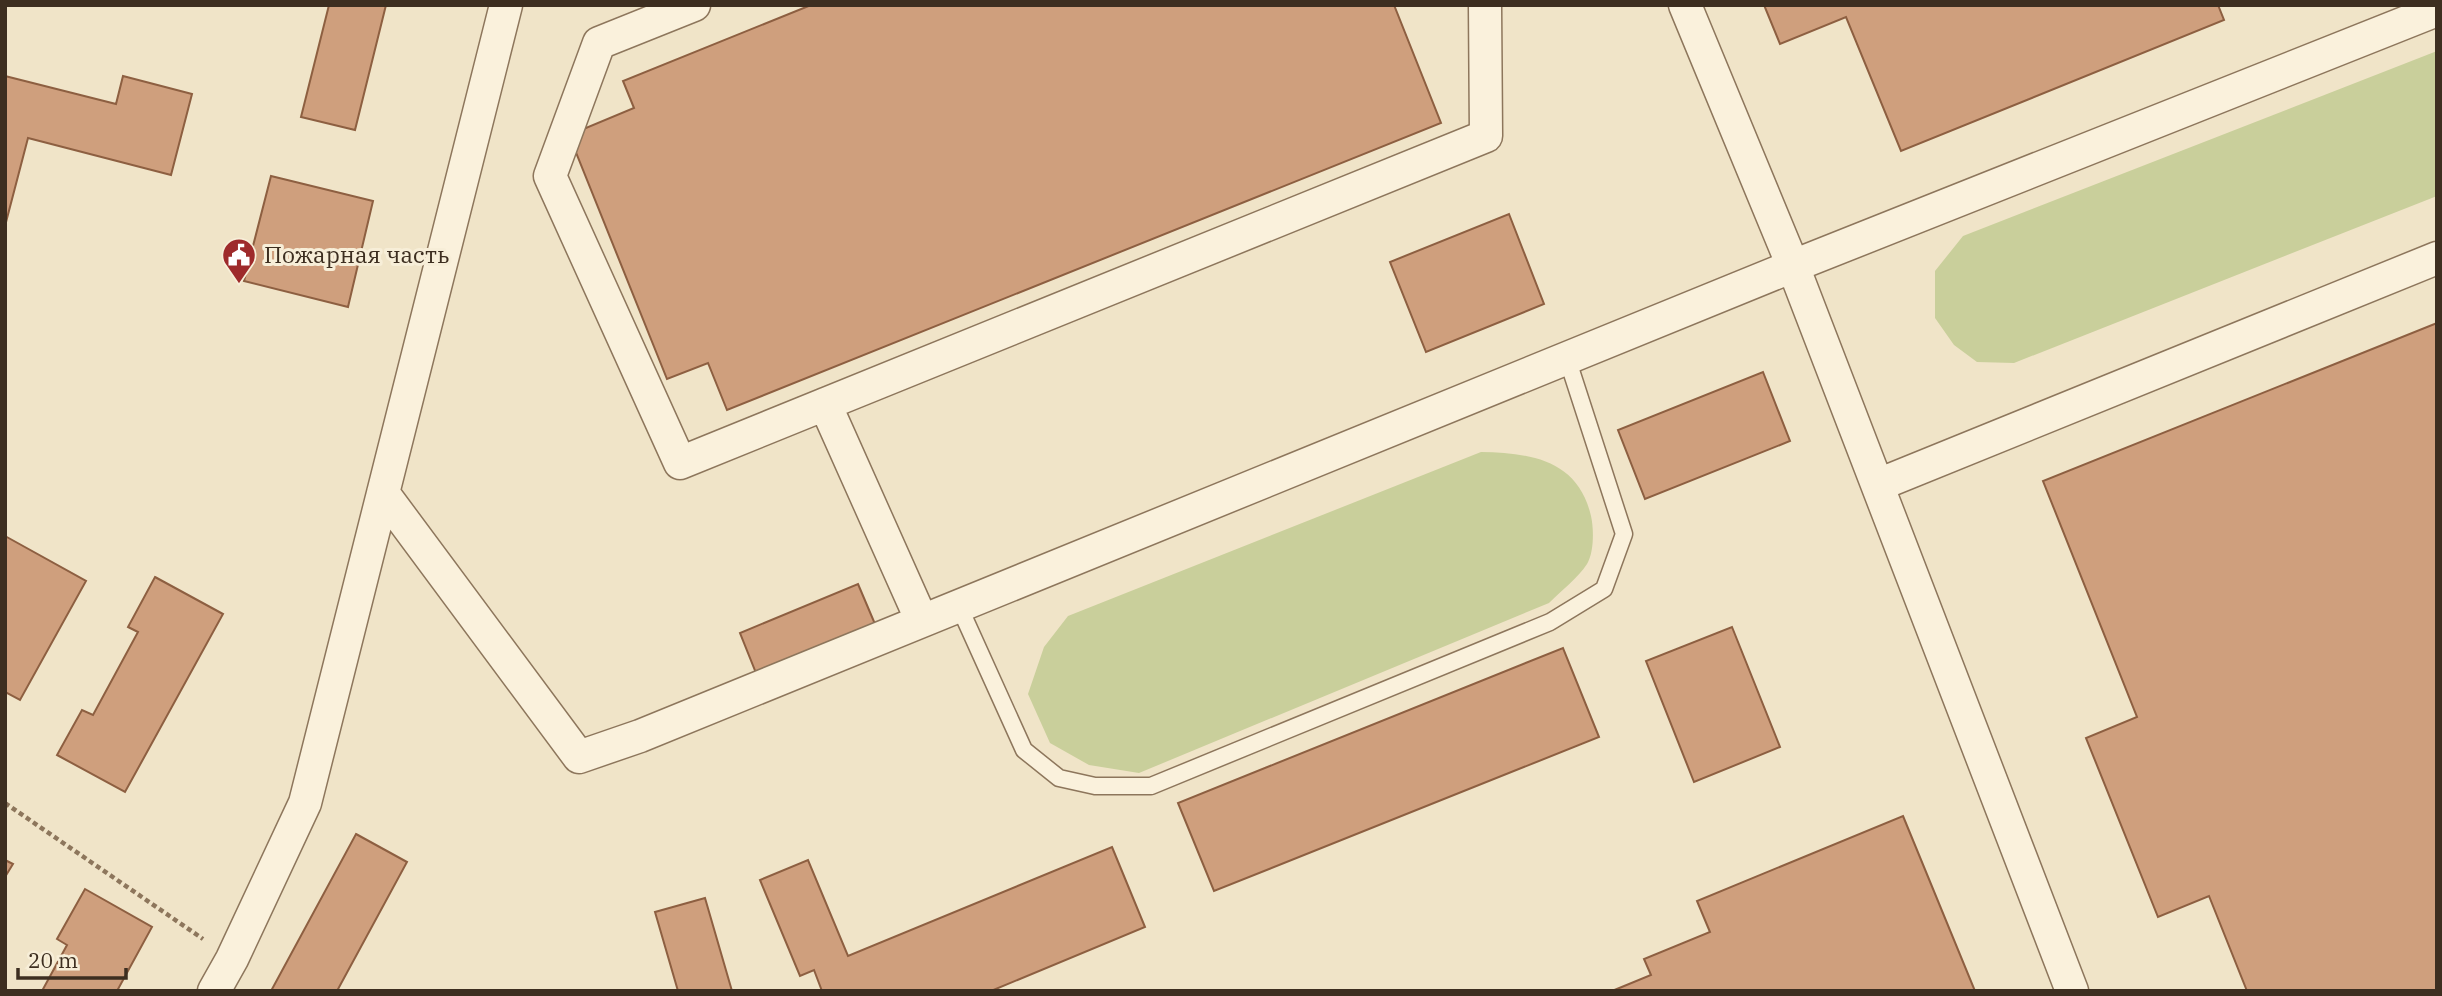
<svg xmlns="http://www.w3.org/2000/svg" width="2442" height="996" font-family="'IBM Plex Serif',serif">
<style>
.green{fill:#c9cf9b}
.building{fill:#cf9f7d;stroke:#8d5f41;stroke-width:2}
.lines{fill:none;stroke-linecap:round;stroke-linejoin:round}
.lane-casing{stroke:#8d765c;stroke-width:19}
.street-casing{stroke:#8d765c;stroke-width:35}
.path{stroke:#8d765c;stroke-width:4.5;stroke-dasharray:5 3.5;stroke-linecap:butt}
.lane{stroke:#faf1dc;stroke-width:16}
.street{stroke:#faf1dc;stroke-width:32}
.labels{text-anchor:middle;stroke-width:6;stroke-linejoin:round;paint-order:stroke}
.poi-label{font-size:23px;fill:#3d2e20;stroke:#f7eed8;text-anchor:start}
</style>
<rect width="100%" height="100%" fill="#f0e4c8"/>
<path class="green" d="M2437 51V196L2014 363 1977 362 1954 345 1935 318V271L1963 236Z
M1481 452C1531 453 1578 460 1591 516 1594 529 1594 553 1587 564 1578 578 1561 591 1549 603L1139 773 1089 765 1050 743 1028 694 1044 647 1068 616Z"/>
<path class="building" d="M329 5H386L355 130 301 117Z
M811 5H1394L1441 123 727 410 708 363 667 379 569 135 634 108 623 81Z
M1764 5H2218L2224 20 1901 151 1846 17 1780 44Z
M5 76 116 104 123 76 192 94 171 175 28 138 5 226Z
M271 176 373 201 348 307 244 281Z
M1509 214 1544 304 1426 352 1390 262Z
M2437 323V991H2247L2209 896 2158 917 2086 738 2137 717 2043 481Z
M1763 372 1790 441 1645 499 1618 430Z
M5 536 86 581 20 700 5 692Z
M155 577 223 614 125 792 57 755 82 710 93 715 138 632 128 627Z
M858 584 875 624 756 673 740 633Z
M1732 627 1780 747 1694 782 1646 661Z
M1563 648 1599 737 1214 891 1178 803Z
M1903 816 1975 991H1612L1651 975 1644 959 1710 932 1697 901Z
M356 834 407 862 337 991H271Z
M1112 847 1145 927 991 991H822L814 970 800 976 760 880 808 860 848 956Z
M5 860 13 864 5 877Z
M85 889 152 927 117 991H42L67 945 57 939Z
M705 898 732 991H678L655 912Z"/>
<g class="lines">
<g class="lane-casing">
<path id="lane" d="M958 604 1024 750 1059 778 1095 786H1151L1550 622 1604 589 1624 534 1567 358"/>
</g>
<g class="street-casing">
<path id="street" d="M694 5 599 43 550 176 680 463 1486 136 1485 5
M1685 5 1793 266 2437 10
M825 404 921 619
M1878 485 2437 258
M383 493 579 757 640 736 1793 266 2072 991
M214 991 232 959 305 803 506 5"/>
</g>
<path class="path" d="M5 803 203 939"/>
<use href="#lane" class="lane"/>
<use href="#street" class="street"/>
</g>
<defs>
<g id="civic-pin" transform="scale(1.75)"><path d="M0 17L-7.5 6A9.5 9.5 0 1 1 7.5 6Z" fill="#9e2a2b" stroke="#f7eed8"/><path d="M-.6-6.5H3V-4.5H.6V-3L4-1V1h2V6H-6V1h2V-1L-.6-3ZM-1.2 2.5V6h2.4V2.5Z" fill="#fff"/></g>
</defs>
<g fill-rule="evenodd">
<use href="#civic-pin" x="239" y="255"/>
</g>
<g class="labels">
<g class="poi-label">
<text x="264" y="263">Пожарная часть</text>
</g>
</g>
<rect width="2442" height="996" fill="none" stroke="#3d2e20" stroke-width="14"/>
<path d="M18 968v10h108v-10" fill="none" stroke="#3d2e20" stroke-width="3.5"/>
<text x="28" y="968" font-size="21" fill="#3d2e20" stroke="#f7eed8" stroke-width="5" paint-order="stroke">20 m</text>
</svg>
